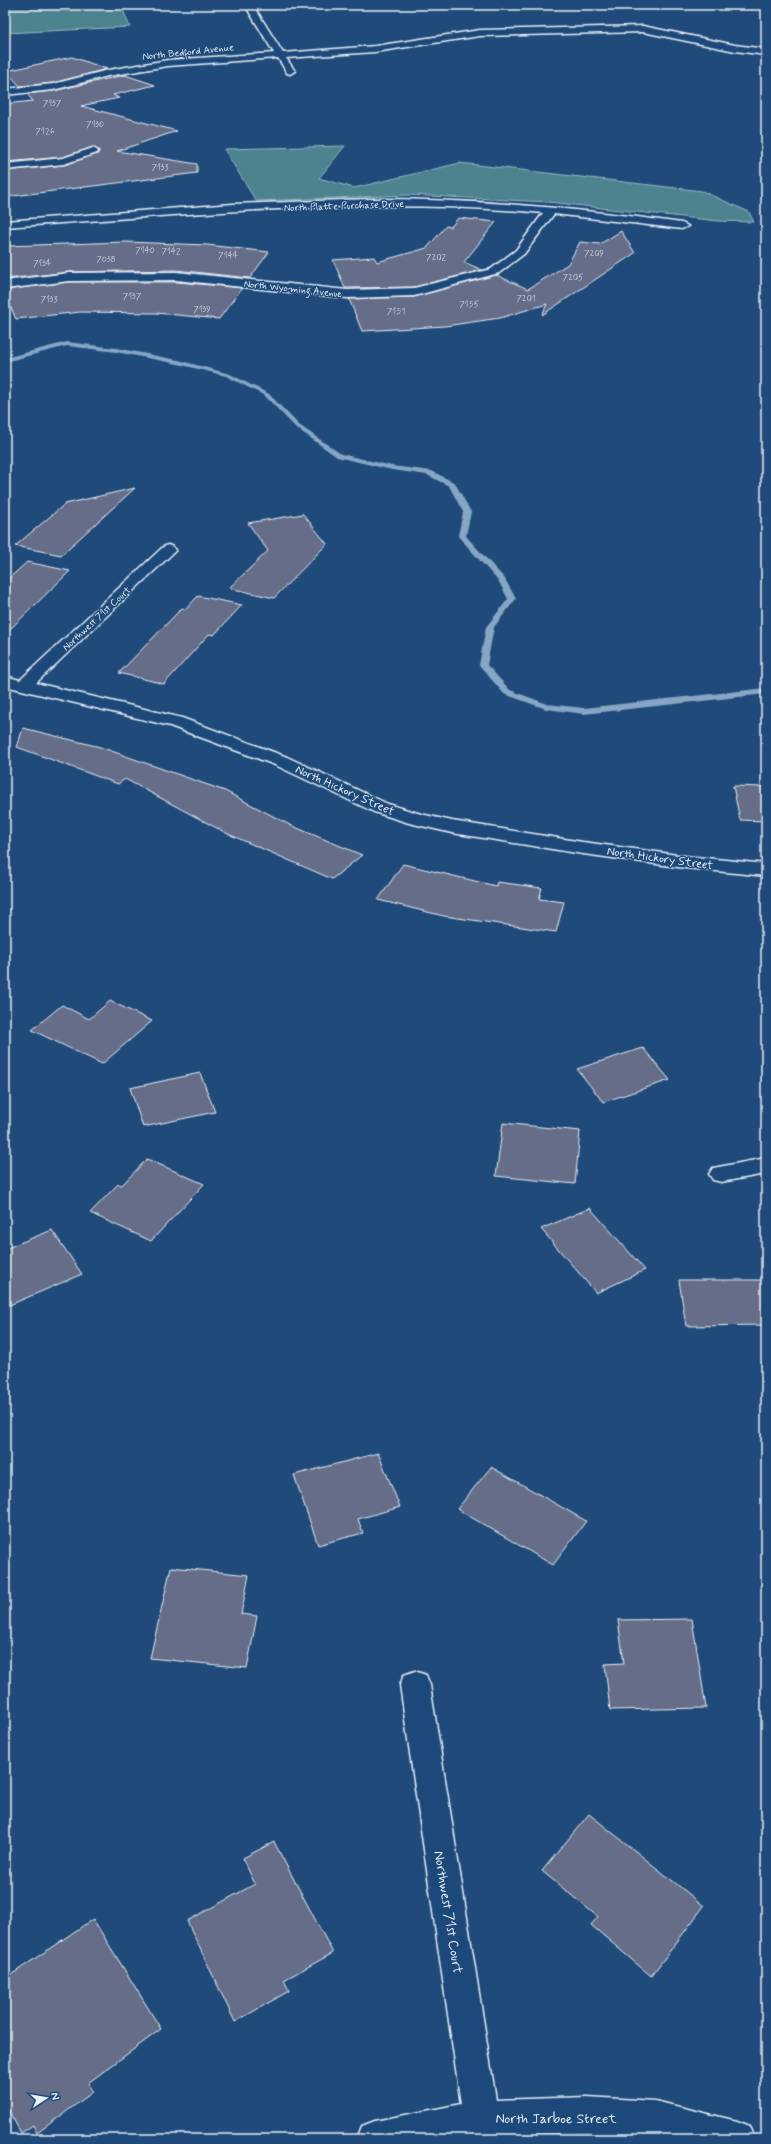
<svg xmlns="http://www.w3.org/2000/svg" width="771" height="2144" font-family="Mynerve,sans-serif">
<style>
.green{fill:#4d828f;stroke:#9abac4}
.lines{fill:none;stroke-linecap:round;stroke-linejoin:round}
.stream{fill:#86a6c4;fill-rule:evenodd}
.building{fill:#656d88;stroke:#e8f1f8}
.minor-casing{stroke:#e8f1f8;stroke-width:3}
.minor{fill:#1f4a7a;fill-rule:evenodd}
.labels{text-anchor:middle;stroke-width:3;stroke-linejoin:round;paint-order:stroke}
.far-number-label{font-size:9px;fill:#c7d0dc}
.far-street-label{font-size:10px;fill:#e8f1f8;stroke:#1f4a7a}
.street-label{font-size:12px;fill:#e8f1f8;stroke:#1f4a7a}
.near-street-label{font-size:14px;fill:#e8f1f8;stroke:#1f4a7a}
</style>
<rect width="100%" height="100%" fill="#1f4a7a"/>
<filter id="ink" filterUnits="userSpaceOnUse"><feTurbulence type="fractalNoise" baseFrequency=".025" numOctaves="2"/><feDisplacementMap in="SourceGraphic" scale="8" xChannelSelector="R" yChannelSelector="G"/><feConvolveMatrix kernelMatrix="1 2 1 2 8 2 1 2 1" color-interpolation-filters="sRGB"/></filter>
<g filter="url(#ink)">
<path class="green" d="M5 5H121L130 27 5 33Z
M345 146 319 178 354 188 460 163 702 191 749 212 754 222 718 221 548 202 409 195 256 201 224 149Z"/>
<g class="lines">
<path class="stream" d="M67 342 116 348 178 360 230 374 269 394 299 425 341 454 392 466 432 471 455 483 471 512 466 536 505 579 516 599 494 627 487 665 510 690 547 704 584 708 766 688V694L584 714 546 709 504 694 479 665 486 627 508 599 499 582 458 536 463 512 449 486 427 475 392 470 337 457 295 427 265 396 226 376 178 364 116 352 67 346 5 362V358Z"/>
</g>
<path class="building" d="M72 57 107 69 53 83 20 86 6 71Z
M125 75 155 85 113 95 119 98 81 106 177 131 117 151 197 164V173L5 197V171L64 165 97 154 99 151 93 147 63 157 5 162V104L33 101 27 94 53 91Z
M458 218 496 222 464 262 482 270 414 287 345 288 333 260 374 257 377 262 427 248 446 226 451 227Z
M621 231 635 253 542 315 547 304 500 318 445 326 362 331 349 299 414 297 496 275 528 289 568 264 580 242 600 244Z
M126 242 207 245 269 252 250 278 176 270 69 272 5 279V246Z
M69 282H176L242 288 219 319 156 313 80 312 16 319 5 294V290Z
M135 488 61 555 15 546 65 504Z
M303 514 327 544 274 598 229 588 268 551 248 523Z
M27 562 70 571 5 634V582Z
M198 596 242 605 214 635 209 634 164 684 119 673 182 608 186 609Z
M23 728 100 747 225 791 290 825 362 855 332 879 226 833 125 779 118 784 17 747Z
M733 786 766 787V821L740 820Z
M403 864 496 886 497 882 542 888 539 899 564 902 556 932 444 916 378 900Z
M110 1001 152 1021 102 1064 32 1030 62 1005 89 1019Z
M643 1048 670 1080 603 1102 577 1069Z
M200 1073 215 1112 143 1127 130 1088Z
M503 1123 580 1131 575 1184 496 1176Z
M147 1159 204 1184 151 1241 90 1213 118 1184 122 1185Z
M590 1208 645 1270 596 1293 541 1229Z
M52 1230 82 1274 5 1307V1249Z
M679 1280H766V1325L686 1326Z
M378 1453 400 1507 358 1519 363 1533 318 1545 294 1475Z
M491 1467 586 1521 553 1565 457 1509Z
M171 1567 249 1575 241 1614 257 1616 247 1668 150 1658Z
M692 1619 706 1708 610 1710 605 1664 624 1663 618 1620Z
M589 1814 704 1906 651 1976 591 1925 598 1917 542 1871Z
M274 1842 333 1953 284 1980 289 1991 235 2022 187 1921 255 1884 243 1858Z
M93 1919 161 2029 88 2083 93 2092 37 2133 33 2125 21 2133 5 2104V1979Z"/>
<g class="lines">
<g class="minor-casing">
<path id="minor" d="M245 5H253L283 53 375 46 480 30 643 26 735 45 766 49V55L735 51 643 32 480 36 375 52 286 58 295 71 290 74 287 73 278 58 168 66 108 76 53 90 5 95V89L53 84 108 70 168 60 274 53Z
M93 148 98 151 97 153 64 164 5 170V164L63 158Z
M370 199C475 199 578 208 682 223L688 226 682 229 554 214 524 254 499 273 414 296 347 298 176 280 69 281 5 289V281L69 273 176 272 347 290 414 288 491 269 516 250 543 213C363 196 184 215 5 227V221L233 204Z
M168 545 173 547 176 550 173 553 36 683 182 718 287 757 388 804 421 814 452 821 583 842 685 856 766 864V876L685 868 583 854 452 833 409 823 374 812 275 765 170 726 5 686V676L20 680 163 547Z
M766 1158V1174L721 1182 713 1180 709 1174 713 1168Z
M415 1671 426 1675 430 1685 496 2100 587 2097 655 2101 737 2121 750 2126 755 2139H664L655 2137 587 2133 501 2135 502 2139H357L362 2126 375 2121 461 2104 400 1685 404 1675Z"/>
</g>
<use href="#minor" class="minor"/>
</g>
</g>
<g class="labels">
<g class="far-number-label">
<text x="52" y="106">7137</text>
<text x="95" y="127">7130</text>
<text x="45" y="134">7126</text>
<text x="160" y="170">7133</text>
<text x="145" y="253">7140</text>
<text x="171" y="254">7142</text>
<text x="594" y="256">7209</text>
<text x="228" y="258">7144</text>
<text x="436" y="260">7202</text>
<text x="106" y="262">7038</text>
<text x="42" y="266">7134</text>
<text x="573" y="280">7205</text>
<text x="132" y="299">7137</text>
<text x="526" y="301">7201</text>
<text x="49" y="302">7133</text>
<text x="469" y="307">7155</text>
<text x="202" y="312">7139</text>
<text x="396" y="314">7151</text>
</g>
<g class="far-street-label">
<text transform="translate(188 51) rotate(-6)" y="4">North Bedford Avenue</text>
<text transform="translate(344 205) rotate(-2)" y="4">North Platte Purchase Drive</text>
<text transform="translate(293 288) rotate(6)" y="4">North Wyoming Avenue</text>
<text transform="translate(96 618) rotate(-43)" y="4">Northwest 71st Court</text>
</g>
<g class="street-label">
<text transform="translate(345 790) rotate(24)" y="4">North Hickory Street</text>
<text transform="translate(660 858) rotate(8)" y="4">North Hickory Street</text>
</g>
<g class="near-street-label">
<text transform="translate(449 1912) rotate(81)" y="5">Northwest 71st Court</text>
<text x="556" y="2123">North Jarboe Street</text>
</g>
</g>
<rect width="771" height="2144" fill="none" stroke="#1f4a7a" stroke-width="20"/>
<rect x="10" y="10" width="751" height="2124" fill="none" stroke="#e8f1f8" stroke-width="1.5" filter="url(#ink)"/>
<g transform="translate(46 2098) rotate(78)" stroke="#1f4a7a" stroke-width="3" paint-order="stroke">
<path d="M0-3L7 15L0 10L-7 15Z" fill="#e8f1f8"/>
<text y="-6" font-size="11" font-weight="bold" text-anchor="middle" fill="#e8f1f8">N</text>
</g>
</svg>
